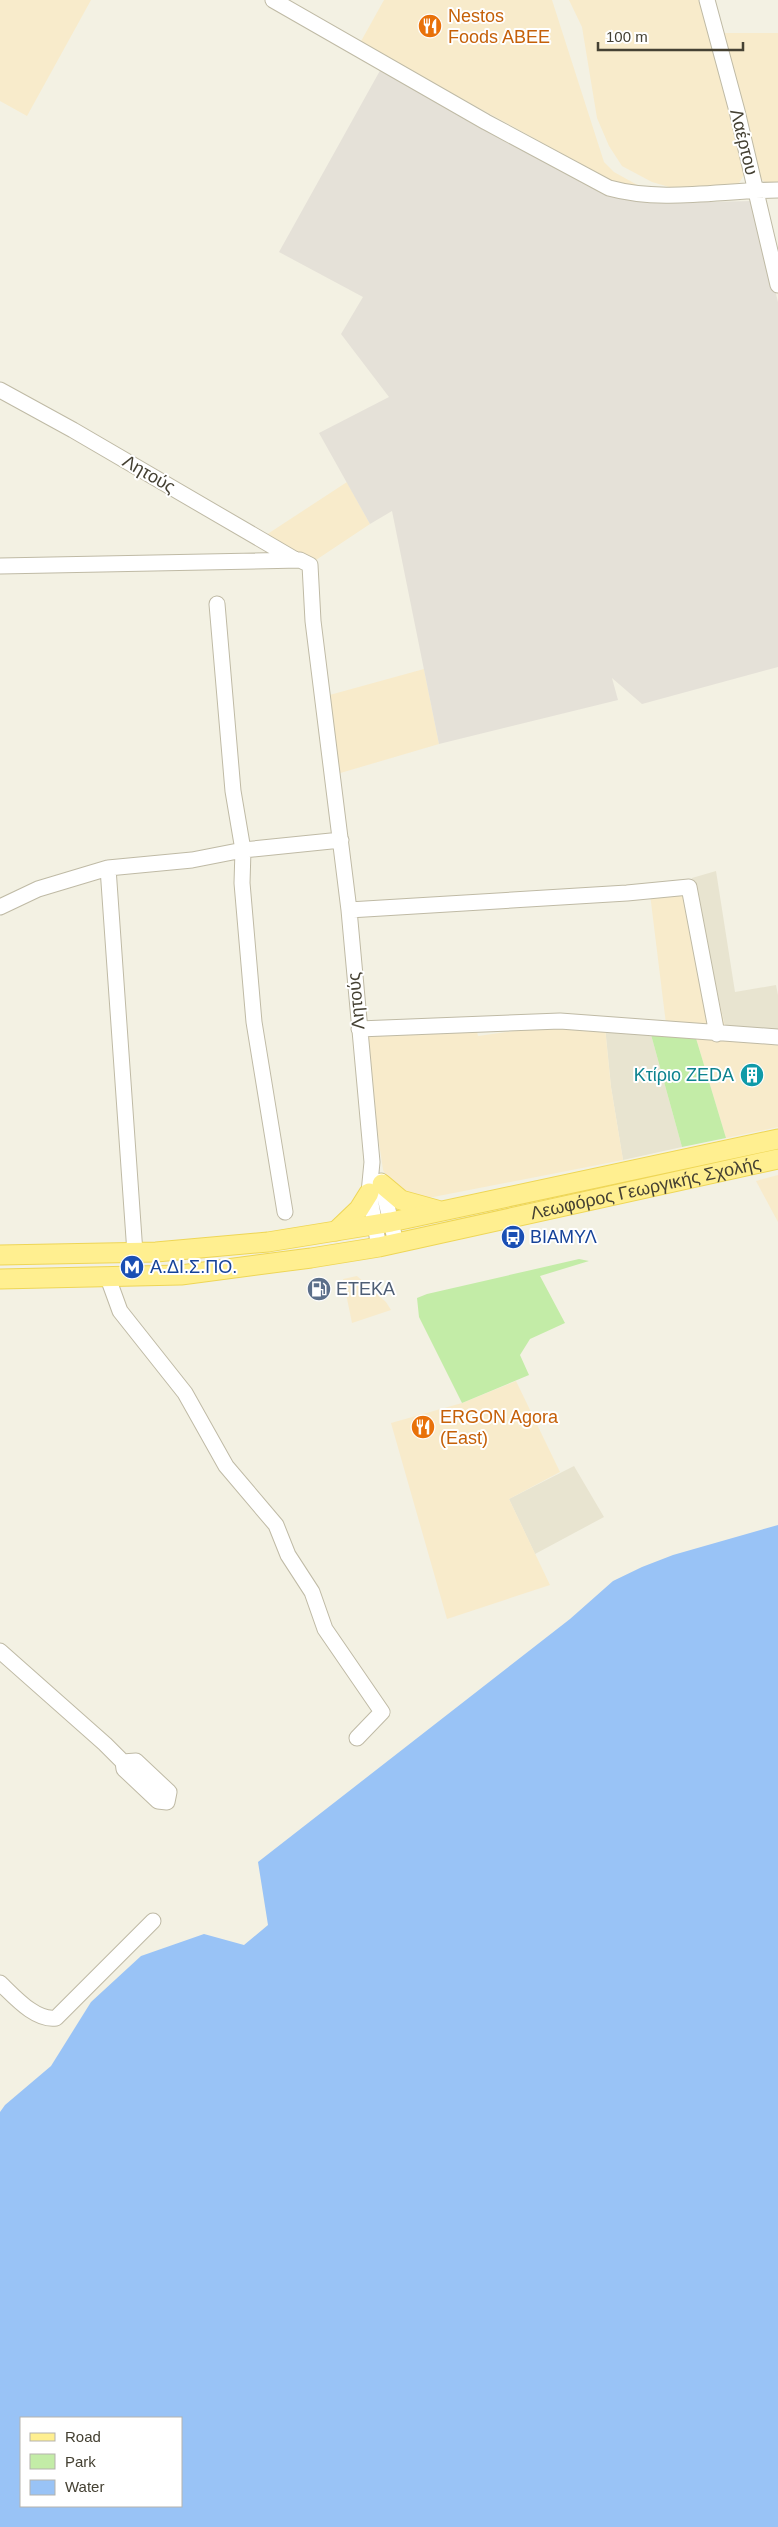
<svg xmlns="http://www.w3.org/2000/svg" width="778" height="2527" font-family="Arial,sans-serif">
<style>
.residential{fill:#e8e4d0}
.commercial{fill:#f8ebcb}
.industrial{fill:#e5e1d8}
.green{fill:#c3eca7}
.water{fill:#99c3f6;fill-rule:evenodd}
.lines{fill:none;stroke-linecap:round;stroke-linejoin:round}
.minor-casing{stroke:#bfbaa5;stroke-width:17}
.major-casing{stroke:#eed656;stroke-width:21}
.minor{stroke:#fff;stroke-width:15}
.major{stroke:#ffef90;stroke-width:19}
.labels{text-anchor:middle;stroke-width:4;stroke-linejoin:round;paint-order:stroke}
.food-label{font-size:18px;fill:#c56008;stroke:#fff;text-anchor:start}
.street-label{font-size:18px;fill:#454133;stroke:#fff}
.culture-label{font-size:18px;fill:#0d838f;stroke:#fff;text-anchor:end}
.transit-label{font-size:18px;fill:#164399;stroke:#fff;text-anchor:start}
.service-label{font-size:18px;fill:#4e5e75;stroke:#fff;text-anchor:start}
</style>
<rect width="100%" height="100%" fill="#f3f1e3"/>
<path class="residential" d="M716 871 735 992 776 985 778 995V1031L725 1027 692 878Z
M605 1027 650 1031 682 1147 623 1160 611 1087Z
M574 1466 604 1517 535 1554 509 1499Z"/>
<path class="commercial" d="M0 0H91L27 116 0 101Z
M384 0H552L604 162 614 172 641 187 625 188 360 43Z
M569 0H702L747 170 736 188 676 189 652 182 622 166 609 146 597 118 582 27Z
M721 33H778V186L768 185 760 178Z
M347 482 370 524 313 562 266 535Z
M424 669 439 744 337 774 326 696Z
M693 887 725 1027 666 1024 650 894Z
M543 1027H605L611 1087 623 1160 428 1198 421 1199 391 1185 383 1170 363 1033 476 1028 478 1036Z
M695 1035 778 1040V1127L726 1138Z
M778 1175V1222L756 1181Z
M357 1276 386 1302 391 1310 352 1323 343 1279Z
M516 1381 560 1472 509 1499 550 1585 447 1619 391 1423 462 1403Z"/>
<path class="industrial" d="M382 67 614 196 653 203 753 201 778 302V667L642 704 612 678 618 700 439 744 392 511 370 524 319 433 389 397 341 334 363 297 279 252Z"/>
<path class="green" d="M650 1031 695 1035 726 1138 682 1147Z
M579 1259 589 1261 540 1276 565 1323 530 1339 520 1355 529 1375 462 1403 419 1317 417 1298 427 1294Z"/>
<path class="water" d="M778 1525V2527H0V2112L5 2105 51 2066 91 2002 141 1956 204 1934 244 1945 268 1925 258 1862 570 1619 613 1581 642 1567 673 1555ZM21 2418H181V2506H21Z"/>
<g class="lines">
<g class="minor-casing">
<path id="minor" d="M273 0 486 122 609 188C663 203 723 190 778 190
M707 0 737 111 778 285
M0 390 73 430 296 560
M0 566 300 560 310 565 313 621 349 910 372 1162 369 1193 379 1247
M217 604 233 791 243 850 242 883 254 1022 285 1212
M0 907 38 889 108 868
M349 910 627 893 689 887 717 1034
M359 1029 560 1021 778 1037
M381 1181 396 1243
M135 1253 108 868 192 860 243 850 341 840
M108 1278 120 1311 185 1393 226 1466 276 1525 288 1555 312 1592 325 1629 382 1712 357 1738
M0 1651 105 1744 123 1762 124 1769 158 1801 167 1802 169 1792 136 1761 123 1762
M0 1983C14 1996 35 2021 56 2018L153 1921"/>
</g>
<g class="major-casing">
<g id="major">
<path d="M382 1184 401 1200 437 1210"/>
<path d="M336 1231 359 1209 369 1193"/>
<path d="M0 1255 156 1252 268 1242 391 1222 778 1139"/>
<path id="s1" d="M0 1279 181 1275 311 1258 379 1247 778 1159"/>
</g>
</g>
<use href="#minor" class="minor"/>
<use href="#major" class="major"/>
</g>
<defs>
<g id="restaurant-disc" transform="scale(1.25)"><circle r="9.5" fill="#e8710a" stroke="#fff"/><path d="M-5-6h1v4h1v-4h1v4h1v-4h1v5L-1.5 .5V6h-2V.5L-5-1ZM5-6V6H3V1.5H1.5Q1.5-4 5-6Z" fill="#fff"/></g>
<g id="building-disc" transform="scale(1.25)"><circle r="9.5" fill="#0f9aa8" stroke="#fff"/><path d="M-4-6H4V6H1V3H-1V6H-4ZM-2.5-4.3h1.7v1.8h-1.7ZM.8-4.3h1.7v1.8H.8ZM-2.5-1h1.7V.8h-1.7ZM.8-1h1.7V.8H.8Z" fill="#fff"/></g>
<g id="bus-disc" transform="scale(1.25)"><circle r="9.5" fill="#1a4fb4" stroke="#fff"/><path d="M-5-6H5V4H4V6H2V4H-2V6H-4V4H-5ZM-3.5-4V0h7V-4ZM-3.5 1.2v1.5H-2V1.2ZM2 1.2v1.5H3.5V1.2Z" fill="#fff"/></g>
<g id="metro-disc" transform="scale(1.25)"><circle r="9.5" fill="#1a4fb4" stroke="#fff"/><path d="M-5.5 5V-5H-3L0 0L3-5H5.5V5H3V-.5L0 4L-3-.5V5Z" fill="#fff"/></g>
<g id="fuel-disc" transform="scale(1.25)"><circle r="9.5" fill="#5c6f8a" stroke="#fff"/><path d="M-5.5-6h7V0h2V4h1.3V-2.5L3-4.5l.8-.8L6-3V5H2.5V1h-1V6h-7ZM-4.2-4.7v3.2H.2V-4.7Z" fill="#fff"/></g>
</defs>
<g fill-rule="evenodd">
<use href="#restaurant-disc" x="430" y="26"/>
<use href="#building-disc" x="752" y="1075"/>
<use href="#bus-disc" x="513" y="1237"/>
<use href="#metro-disc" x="132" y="1267"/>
<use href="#fuel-disc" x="319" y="1289"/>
<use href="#restaurant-disc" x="423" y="1427"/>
</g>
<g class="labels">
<g class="food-label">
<text x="448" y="22">Nestos<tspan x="448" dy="21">Foods ABEE</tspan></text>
<text x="440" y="1423">ERGON Agora<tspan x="440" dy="21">(East)</tspan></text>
</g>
<g class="street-label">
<text transform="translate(744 142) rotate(76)" y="6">Λαέρτου</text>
<text transform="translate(149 474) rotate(30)" y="6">Λητούς</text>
<text transform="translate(356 1001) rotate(-95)" y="6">Λητούς</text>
<text dy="6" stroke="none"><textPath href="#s1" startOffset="654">Λεωφόρος Γεωργικής Σχολής</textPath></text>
</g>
<g class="culture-label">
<text x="734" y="1081">Κτίριο ZEDA</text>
</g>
<g class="transit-label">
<text x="530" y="1243">ΒΙΑΜΥΛ</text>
<text x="150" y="1273">Α.ΔΙ.Σ.ΠΟ.</text>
</g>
<g class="service-label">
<text x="336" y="1295">ΕΤΕΚΑ</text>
</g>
</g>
<rect x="20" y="2417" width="162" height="90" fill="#ffffff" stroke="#b5b3ad"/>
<rect x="30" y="2433" width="25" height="8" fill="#ffef90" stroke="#b5b3ad"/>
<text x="65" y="2442" font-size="15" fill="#454133">Road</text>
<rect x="30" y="2454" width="25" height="15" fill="#c3eca7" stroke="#b5b3ad"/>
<text x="65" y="2467" font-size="15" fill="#454133">Park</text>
<rect x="30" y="2480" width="25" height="15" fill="#99c3f6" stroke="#b5b3ad"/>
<text x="65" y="2492" font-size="15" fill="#454133">Water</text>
<path d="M598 42v8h145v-8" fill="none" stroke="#454133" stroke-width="2.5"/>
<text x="606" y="42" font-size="15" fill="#454133" stroke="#ffffff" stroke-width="4" paint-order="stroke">100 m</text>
</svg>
